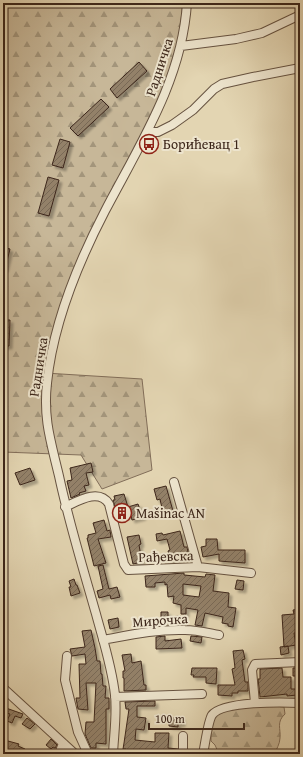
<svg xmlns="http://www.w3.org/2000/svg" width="303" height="757" font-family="'Gentium Book Plus',serif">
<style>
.forest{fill:url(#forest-firs);stroke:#826e59}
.building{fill:url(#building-hatch);stroke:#3c261a;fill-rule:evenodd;filter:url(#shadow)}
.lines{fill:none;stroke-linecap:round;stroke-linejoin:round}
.minor-casing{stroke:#665240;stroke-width:10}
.minor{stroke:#ede4cd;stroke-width:8}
.labels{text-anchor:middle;stroke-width:4;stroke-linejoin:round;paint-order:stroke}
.street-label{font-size:14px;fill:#3c261a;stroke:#ede4cd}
.poi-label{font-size:14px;fill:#3c261a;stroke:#ede4cd;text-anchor:start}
</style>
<defs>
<pattern id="forest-firs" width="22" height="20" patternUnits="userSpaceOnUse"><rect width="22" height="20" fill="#c7b798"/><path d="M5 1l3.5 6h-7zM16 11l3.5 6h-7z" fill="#a3957b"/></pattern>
<pattern id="building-hatch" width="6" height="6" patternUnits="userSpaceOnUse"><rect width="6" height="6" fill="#938169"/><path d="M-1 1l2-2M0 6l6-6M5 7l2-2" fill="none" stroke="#796956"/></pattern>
<filter id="shadow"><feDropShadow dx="3" dy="3" stdDeviation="1" flood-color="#0004"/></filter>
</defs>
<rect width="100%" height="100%" fill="#e3d5b2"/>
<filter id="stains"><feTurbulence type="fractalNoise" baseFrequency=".005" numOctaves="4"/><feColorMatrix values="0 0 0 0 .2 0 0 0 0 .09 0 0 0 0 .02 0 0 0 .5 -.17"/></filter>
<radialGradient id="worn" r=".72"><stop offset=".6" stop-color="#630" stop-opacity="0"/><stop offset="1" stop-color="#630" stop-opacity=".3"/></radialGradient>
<path class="forest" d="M3 3H183L178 46 161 98 94 228 45 373 142 379 152 470 102 489 81 455 3 452Z
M260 705 284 707 285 714C276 722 281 729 280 738 280 744 276 749 275 754H219L215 745 211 741V734L214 718 220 712Z"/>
<path class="building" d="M139 62 147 71 117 98 110 89Z
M101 99 109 107 78 136 70 128Z
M60 139 70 142 63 168 52 165Z
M48 177 59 180 49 216 38 213Z
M3 247 10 249 5 269H3Z
M3 320H10L9 346H3Z
M91 463 93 472 86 473 89 485 84 486 86 491 79 493 80 494 71 498 67 481 72 480 70 468Z
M30 468 35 480 20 485 15 473Z
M166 486 173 511 163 513 160 499 157 500 154 489Z
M124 494 128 507 138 504 143 517 132 520 131 516 130 517 129 515 118 518 113 500H115L114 496Z
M104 520 107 531 110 530 111 537 98 539 106 563 94 566 87 538H88V535L96 533 93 523Z
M180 531 184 547H187L189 557 171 561 170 559H168L167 555 169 554 168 551 170 550 167 539 157 541 156 534 162 533 163 535Z
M139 535 141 544 139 545 142 562 133 564 127 537Z
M206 539H217L218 550H245V563L219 561V554L203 557 201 547 206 546Z
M103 565 109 589 117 587 120 597 111 599 110 595 99 598 97 591 103 589 98 566Z
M184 573V575L205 577 206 574 215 575 213 591 229 593 228 607 236 608 233 627 228 626V624L222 623 223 617 205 613 202 626 195 625 198 610 186 608V614H181V605L173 603 174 596 168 597 167 584 165 585V582L155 583V587H146L145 576ZM183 584 201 586 199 597 183 595Z
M74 579 76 585H77L80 593 71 596 69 587H71L69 581Z
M237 580 244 581 243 590 235 589Z
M300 609V633H294L296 645 284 647 282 615 294 614 293 610Z
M161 612H168V617L181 616 182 624H174V622H161Z
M118 618 119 627 110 629 108 620Z
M91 630 95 648 97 661H100L101 674H102L103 686H106L105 698H109V709H106V744L96 743V748H91L85 734 86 722H94L96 683H86L88 710 78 709 76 698H80L79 664H86L85 654 72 656 70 649 85 647 82 631Z
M165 636V641L181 639 182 648 156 649V637Z
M191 636 202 637 201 643 190 641Z
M288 646 289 653 281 655 280 647Z
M243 650 245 659 242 660 245 682H248V691H238V693H232V696L218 695V685H235L232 669 235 668 233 651Z
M131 654 132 663 141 661 144 685H146V690L124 691V678H123V671H125L122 655Z
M192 668H217L216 684 206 683V677H193L194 675H191Z
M282 668 283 677H291V689H297V695L287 696V694L260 697 258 679H260V669Z
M293 668H300V676H293Z
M155 701V706H137V717L146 718 144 730 136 729 135 740 155 742V733H169L168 748 178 749V754H126V749H123L124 743 129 709H126L125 702Z
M3 707 23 714 21 718 15 716 12 723 7 721 10 714 3 712Z
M27 718 35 724 30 729 22 724Z
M169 718H182V724L178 723V727L169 726Z
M51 739 57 745 55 748 53 747 51 749 46 745Z
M8 741 19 744 18 746 25 749 23 754H3V747Z"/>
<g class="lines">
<g class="minor-casing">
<path id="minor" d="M181 46 236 39 262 33 300 15
M148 132H158L172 125 193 110 214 89 222 84 253 77 300 68
M174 482 198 567
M65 507C78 501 99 488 109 504L124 564 128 570 198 567 251 573
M103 640C130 635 157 629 185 630 197 630 208 633 219 635
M67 656 65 680 78 732 88 754
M3 688 75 754
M115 697 202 694
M255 703 252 670 255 664 300 662
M59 754 63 743
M113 754C114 734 117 714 115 695 112 667 103 640 96 614 83 568 69 523 59 476 51 442 43 419 47 383 53 324 78 263 105 211 140 144 182 80 187 3
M183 754V736
M203 754C205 745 208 721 212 715 222 701 283 702 300 703"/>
</g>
<use href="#minor" class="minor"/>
</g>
<defs>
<g id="bus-ring" transform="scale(1)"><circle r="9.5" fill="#ede4cd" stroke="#8f2418" stroke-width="1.5"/><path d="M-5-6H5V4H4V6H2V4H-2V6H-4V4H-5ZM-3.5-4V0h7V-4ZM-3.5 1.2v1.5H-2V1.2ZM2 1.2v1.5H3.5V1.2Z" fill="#8f2418"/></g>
<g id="building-ring" transform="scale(1)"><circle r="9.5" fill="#ede4cd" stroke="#8f2418" stroke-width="1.5"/><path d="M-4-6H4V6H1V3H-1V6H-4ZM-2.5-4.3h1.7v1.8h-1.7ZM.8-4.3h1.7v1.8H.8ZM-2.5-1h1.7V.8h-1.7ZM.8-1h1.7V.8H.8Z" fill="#8f2418"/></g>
</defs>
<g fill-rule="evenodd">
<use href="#bus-ring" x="149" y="144"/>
<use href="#building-ring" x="122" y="513"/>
</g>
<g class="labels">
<g class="street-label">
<text transform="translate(159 67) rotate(-72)" y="5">Радничка</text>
<text transform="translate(38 367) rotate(-81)" y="5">Радничка</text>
<text transform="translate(166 556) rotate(-2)" y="5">Рађевска</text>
<text transform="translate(160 620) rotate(-4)" y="5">Мирочка</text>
</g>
<g class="poi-label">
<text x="163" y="149">Борићевац 1</text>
<text x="136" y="518">Mašinac AN</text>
</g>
</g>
<rect width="303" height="757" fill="none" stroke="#e3d5b2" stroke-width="16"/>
<rect x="4" y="4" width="295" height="749" fill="none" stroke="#3c261a" stroke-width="2"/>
<rect x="8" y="8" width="287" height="741" fill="none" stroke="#3c261a"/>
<path d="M149 723v6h95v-6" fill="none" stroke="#3c261a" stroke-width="2"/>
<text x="155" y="723" font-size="12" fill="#3c261a" stroke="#ede4cd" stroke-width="3" paint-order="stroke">100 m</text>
<rect width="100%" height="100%" filter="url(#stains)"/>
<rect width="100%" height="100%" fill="url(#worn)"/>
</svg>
